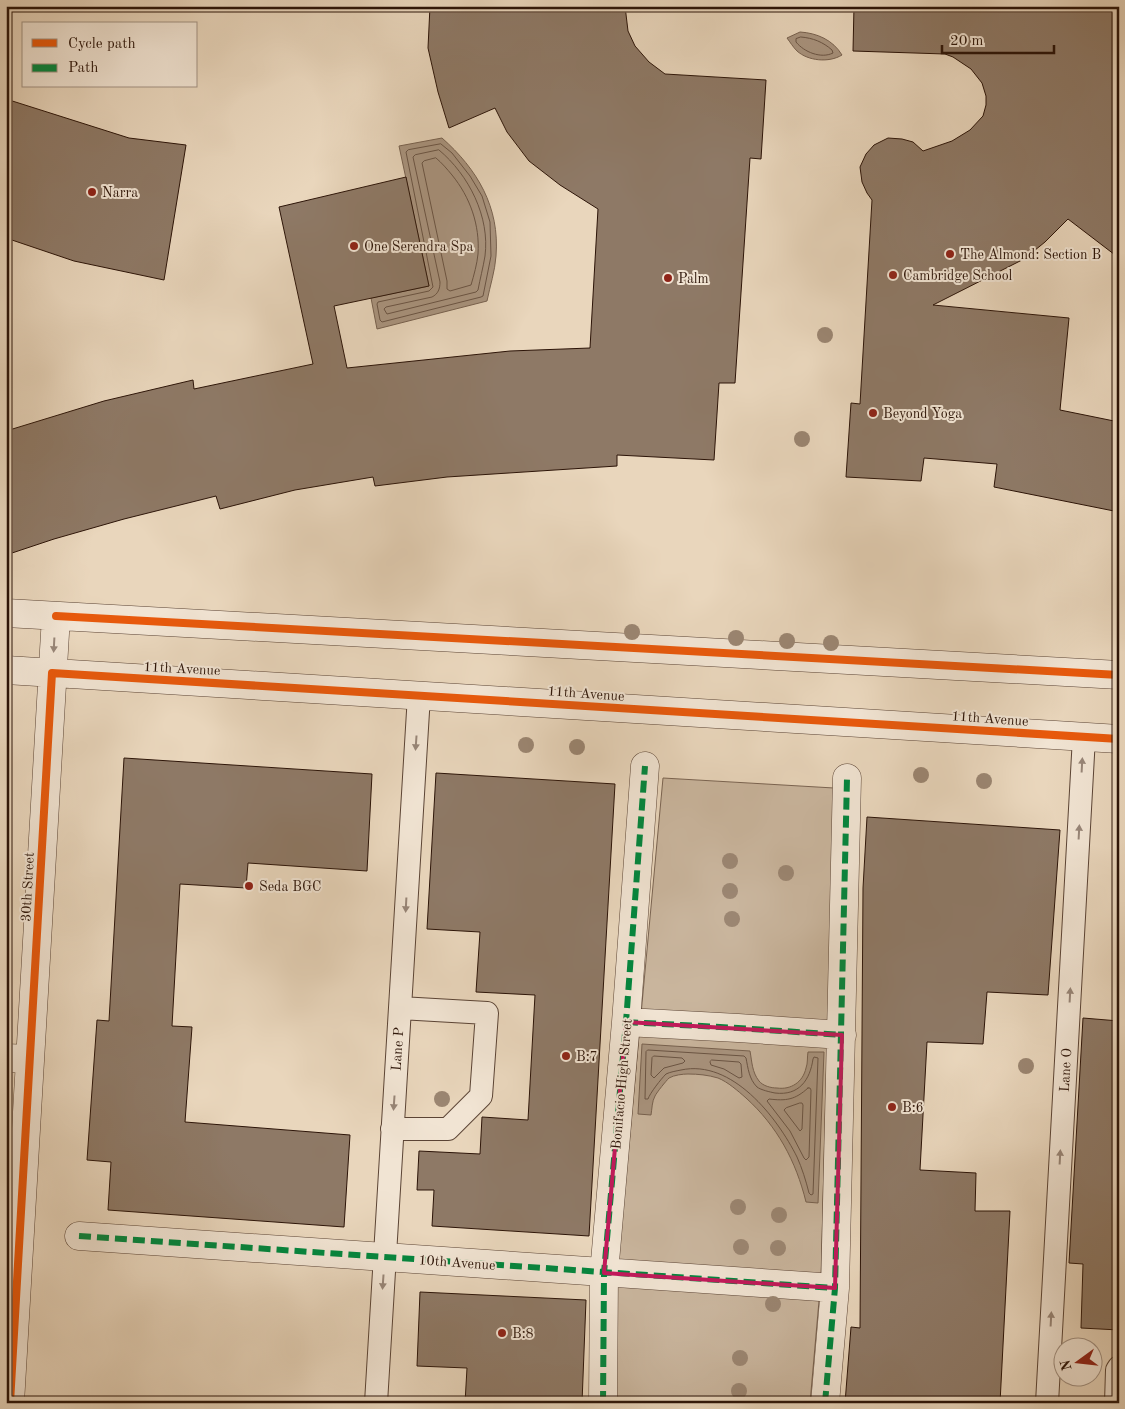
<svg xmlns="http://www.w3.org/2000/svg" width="1125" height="1409" font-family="'Old Standard TT',serif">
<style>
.green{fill:#c9b59d;stroke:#7a6452}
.water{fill:#a9947f;stroke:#77614f}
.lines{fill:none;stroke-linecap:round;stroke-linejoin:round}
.shore{stroke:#6a5444;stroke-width:1}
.building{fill:#8e7966;stroke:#2c1408}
.lane-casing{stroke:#5b4435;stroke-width:24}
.street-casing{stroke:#5b4435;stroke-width:29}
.lane{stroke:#f1e4d3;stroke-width:22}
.street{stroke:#f1e4d3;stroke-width:28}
.quiet{stroke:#00873e;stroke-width:6;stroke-dasharray:12 6;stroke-linecap:butt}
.cycleway-casing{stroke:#f1e4d3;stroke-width:11}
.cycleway{stroke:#e8590c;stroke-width:8}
.tree{fill:#9b8672}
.oneway{fill:#988678}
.marked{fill:none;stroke:#c2185b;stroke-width:4;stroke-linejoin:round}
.poi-dot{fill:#8f2418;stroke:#f1e4d3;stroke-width:2}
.labels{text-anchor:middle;stroke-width:4;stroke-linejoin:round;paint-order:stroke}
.poi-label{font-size:14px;fill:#2c1408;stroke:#f1e4d3;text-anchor:start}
.street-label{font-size:14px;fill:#2c1408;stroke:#f1e4d3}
</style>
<rect width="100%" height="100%" fill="#e9d6bc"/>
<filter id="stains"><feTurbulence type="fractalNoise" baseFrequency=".004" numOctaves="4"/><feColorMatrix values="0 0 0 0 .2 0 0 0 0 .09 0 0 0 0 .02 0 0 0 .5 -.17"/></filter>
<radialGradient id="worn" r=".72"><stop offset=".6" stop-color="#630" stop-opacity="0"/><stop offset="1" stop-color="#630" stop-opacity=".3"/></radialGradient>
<path class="green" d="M663 778 834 788 821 1278 810 1403H615L618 1262Z"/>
<path class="water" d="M800 32C817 33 833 40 842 55 829 63 808 61 797 51 793 47 790 42 787 38Z
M442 138C477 169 500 207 496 256 495 271 490 286 487 301L377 329 371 298 429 286 399 146Z
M642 1044 750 1051C752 1062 752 1072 759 1081 763 1086 771 1088 777 1088 791 1090 803 1082 806 1068 808 1063 807 1057 808 1052H824L818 1203 806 1202C796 1161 777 1126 746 1098 738 1091 728 1082 718 1078 708 1075 698 1074 688 1074 683 1074 674 1075 669 1078 666 1081 657 1092 655 1096 652 1101 652 1109 651 1115L638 1114Z"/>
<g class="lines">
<path class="shore" d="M801 37C813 38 823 42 832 50L833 53C821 59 804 52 796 42V39Z
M441 144 452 153 470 176 482 196 490 222 491 256 483 296 481 297 382 322 380 320 377 304 378 302 429 291 433 287 406 152 408 150Z
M439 150C469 175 490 217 485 256 483 268 480 279 478 290L476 292 387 314 384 309 386 307 432 297C438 294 440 289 440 282L413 157 415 155Z
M436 158C442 163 447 169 452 175 470 197 480 225 478 254 477 264 474 275 471 285L450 291 447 289V281L422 163 424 161Z
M648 1050 744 1056 746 1058C748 1068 749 1079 757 1087 761 1090 770 1092 775 1093 799 1096 810 1080 813 1059L814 1057 818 1058 813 1194 811 1195 809 1193C806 1181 802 1168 797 1157 777 1117 732 1059 681 1070 676 1071 670 1072 666 1074 661 1079 650 1093 648 1099H645L646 1052Z
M654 1056 682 1058 685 1061 683 1063 664 1068 654 1078 651 1075 652 1058Z
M712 1060 739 1062 741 1064 742 1077 739 1078 724 1069 711 1065 710 1062Z
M808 1088H810L811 1090 809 1157 806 1160 804 1158 790 1131 767 1101 769 1099C786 1101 795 1100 808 1088Z
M800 1103H802L803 1105 802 1129 800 1131 784 1110 786 1108Z"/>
</g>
<path class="building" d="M430 6H625L628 31 635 46 649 62 665 74 766 80 761 159 750 158 735 383H719L714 460 617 455V466L447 477 375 486 373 477 295 490 220 509 216 496 124 519 54 539 6 555V431L104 401 193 380 194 389 313 364 279 207 406 177 429 286 334 306 347 368 510 351 590 348 598 209 560 185 529 161 507 132 495 108 449 128 438 92 428 48Z
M854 6H1119V258L1068 219 1045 242 1024 259 933 305 1069 318 1060 410 1119 422V512L994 487 997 464 924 458 921 481 846 477 851 403 860 404 872 200 867 193 862 182 860 167 866 154 874 145 888 138 902 139 913 142 923 151 952 141 970 130 983 116 986 105V96L982 83 971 69 953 57 945 54 853 51Z
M6 99 129 138 186 145 164 280 74 261 6 238Z
M124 758 372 774 367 871 248 863 246 888 180 884 172 1026 192 1027 185 1122 350 1135 344 1227 108 1210 111 1162 87 1160 97 1020 109 1021Z
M436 773 615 784 589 1236 432 1226 434 1190H417L419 1151 480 1154 482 1117 528 1120 535 995 476 992 480 932 427 929Z
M867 817 1060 830 1048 995 987 992 983 1044 927 1042 920 1170 976 1173 975 1211H1010L1000 1403H845L851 1327 860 1328 863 888Z
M1083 1018 1119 1021V1330L1081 1328 1083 1264 1069 1263Z
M420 1292 586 1300 582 1403H465L467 1368 417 1366Z"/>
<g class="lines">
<g class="lane-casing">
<path id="lane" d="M392 1129H448L481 1096 487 1013 400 1008
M376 1403 419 695
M1047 1403 1084 737
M1116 1403 1117 1370 1119 1367"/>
</g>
<g class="street-casing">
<path id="street" d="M6 613 1119 675
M6 670 1119 739
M626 1022 738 1028 842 1035
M6 1058 30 1059
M79 1236 835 1288
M10 1403 56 616
M603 1403 604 1273 626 1022 645 766
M825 1403 835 1288 847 778"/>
</g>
<use href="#lane" class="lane"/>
<use href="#street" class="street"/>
<path class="quiet" d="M626 1022 738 1028 842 1035
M79 1236 835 1288
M603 1403 604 1273 626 1022 645 766
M825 1403 835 1288 847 778"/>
<g class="cycleway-casing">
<path id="cycleway" d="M56 616 1119 675
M10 1403 52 673 1119 739"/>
</g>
<use href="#cycleway" class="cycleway"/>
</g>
<g class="tree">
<circle cx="825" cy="335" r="8"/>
<circle cx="802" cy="439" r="8"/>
<circle cx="632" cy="632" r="8"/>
<circle cx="736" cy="638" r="8"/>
<circle cx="787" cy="641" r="8"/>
<circle cx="831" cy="643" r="8"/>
<circle cx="526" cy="745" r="8"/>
<circle cx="577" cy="747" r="8"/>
<circle cx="921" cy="775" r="8"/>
<circle cx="984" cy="781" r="8"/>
<circle cx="730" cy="861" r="8"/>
<circle cx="786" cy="873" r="8"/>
<circle cx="730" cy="891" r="8"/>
<circle cx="732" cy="919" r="8"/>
<circle cx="1026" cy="1066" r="8"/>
<circle cx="442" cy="1099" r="8"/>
<circle cx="738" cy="1207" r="8"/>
<circle cx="779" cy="1215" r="8"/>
<circle cx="741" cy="1247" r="8"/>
<circle cx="778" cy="1248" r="8"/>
<circle cx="773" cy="1304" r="8"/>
<circle cx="740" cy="1358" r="8"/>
<circle cx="739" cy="1391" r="8"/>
</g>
<defs><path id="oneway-solid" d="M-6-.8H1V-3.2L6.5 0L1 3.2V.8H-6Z" transform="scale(1.25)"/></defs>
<g class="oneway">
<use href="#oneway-solid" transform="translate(54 645) rotate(93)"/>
<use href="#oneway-solid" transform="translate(416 743) rotate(94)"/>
<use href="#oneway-solid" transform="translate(1082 765) rotate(-87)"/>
<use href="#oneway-solid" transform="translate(1079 832) rotate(-87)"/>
<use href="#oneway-solid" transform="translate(406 905) rotate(93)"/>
<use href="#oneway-solid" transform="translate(1070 995) rotate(-87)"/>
<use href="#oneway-solid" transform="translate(394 1103) rotate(94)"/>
<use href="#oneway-solid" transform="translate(1060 1157) rotate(-87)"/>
<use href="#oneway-solid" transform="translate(383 1282) rotate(94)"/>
<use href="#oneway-solid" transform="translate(1051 1319) rotate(-87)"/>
</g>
<path class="marked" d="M626 1022 842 1035 835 1288 604 1273Z"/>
<g class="poi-dot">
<circle cx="92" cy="192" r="5"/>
<circle cx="354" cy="246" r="5"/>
<circle cx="950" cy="254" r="5"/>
<circle cx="893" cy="275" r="5"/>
<circle cx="668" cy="278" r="5"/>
<circle cx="873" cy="413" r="5"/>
<circle cx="249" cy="886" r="5"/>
<circle cx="566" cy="1056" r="5"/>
<circle cx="892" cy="1107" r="5"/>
<circle cx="502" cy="1333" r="5"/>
</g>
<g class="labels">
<g class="poi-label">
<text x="102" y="197">Narra</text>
<text x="364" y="251">One Serendra Spa</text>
<text x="960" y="259">The Almond: Section B</text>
<text x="903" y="280">Cambridge School</text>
<text x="678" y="283">Palm</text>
<text x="883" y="418">Beyond Yoga</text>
<text x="259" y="891">Seda BGC</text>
<text x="576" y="1061">B:7</text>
<text x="902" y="1112">B:6</text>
<text x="512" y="1338">B:8</text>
</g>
<g class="street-label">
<text transform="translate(182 668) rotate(3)" y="5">11th Avenue</text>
<text transform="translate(586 693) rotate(4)" y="5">11th Avenue</text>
<text transform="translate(990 718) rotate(4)" y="5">11th Avenue</text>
<text transform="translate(27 887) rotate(-87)" y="5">30th Street</text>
<text transform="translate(397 1049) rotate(-86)" y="5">Lane P</text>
<text transform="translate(1065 1070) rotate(-87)" y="5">Lane O</text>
<text transform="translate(621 1084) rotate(-85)" y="5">Bonifacio High Street</text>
<text transform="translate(457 1262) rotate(4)" y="5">10th Avenue</text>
</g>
</g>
<rect width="1125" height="1409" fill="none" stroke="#e9d6bc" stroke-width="25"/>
<rect x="8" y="8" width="1110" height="1394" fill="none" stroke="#2c1408" stroke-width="2.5"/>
<rect x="12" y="12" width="1100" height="1384" fill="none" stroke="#2c1408"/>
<rect x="22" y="22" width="175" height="65" fill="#f1e4d3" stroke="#a29182"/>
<rect x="32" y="39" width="25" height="8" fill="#e8590c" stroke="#a29182"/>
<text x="68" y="48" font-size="15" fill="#2c1408">Cycle path</text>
<rect x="32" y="64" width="25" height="8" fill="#00873e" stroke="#a29182"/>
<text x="68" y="72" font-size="15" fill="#2c1408">Path</text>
<g transform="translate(1078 1362) rotate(255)"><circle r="24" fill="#f1e4d3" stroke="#a29182"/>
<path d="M0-4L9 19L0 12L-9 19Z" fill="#8f2418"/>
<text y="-8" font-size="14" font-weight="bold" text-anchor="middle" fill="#2c1408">N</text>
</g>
<path d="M942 45v8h112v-8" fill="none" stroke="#2c1408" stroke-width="2.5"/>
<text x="950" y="45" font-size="15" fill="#2c1408" stroke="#f1e4d3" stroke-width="4" paint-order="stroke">20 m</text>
<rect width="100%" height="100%" filter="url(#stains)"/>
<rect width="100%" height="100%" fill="url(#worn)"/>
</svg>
